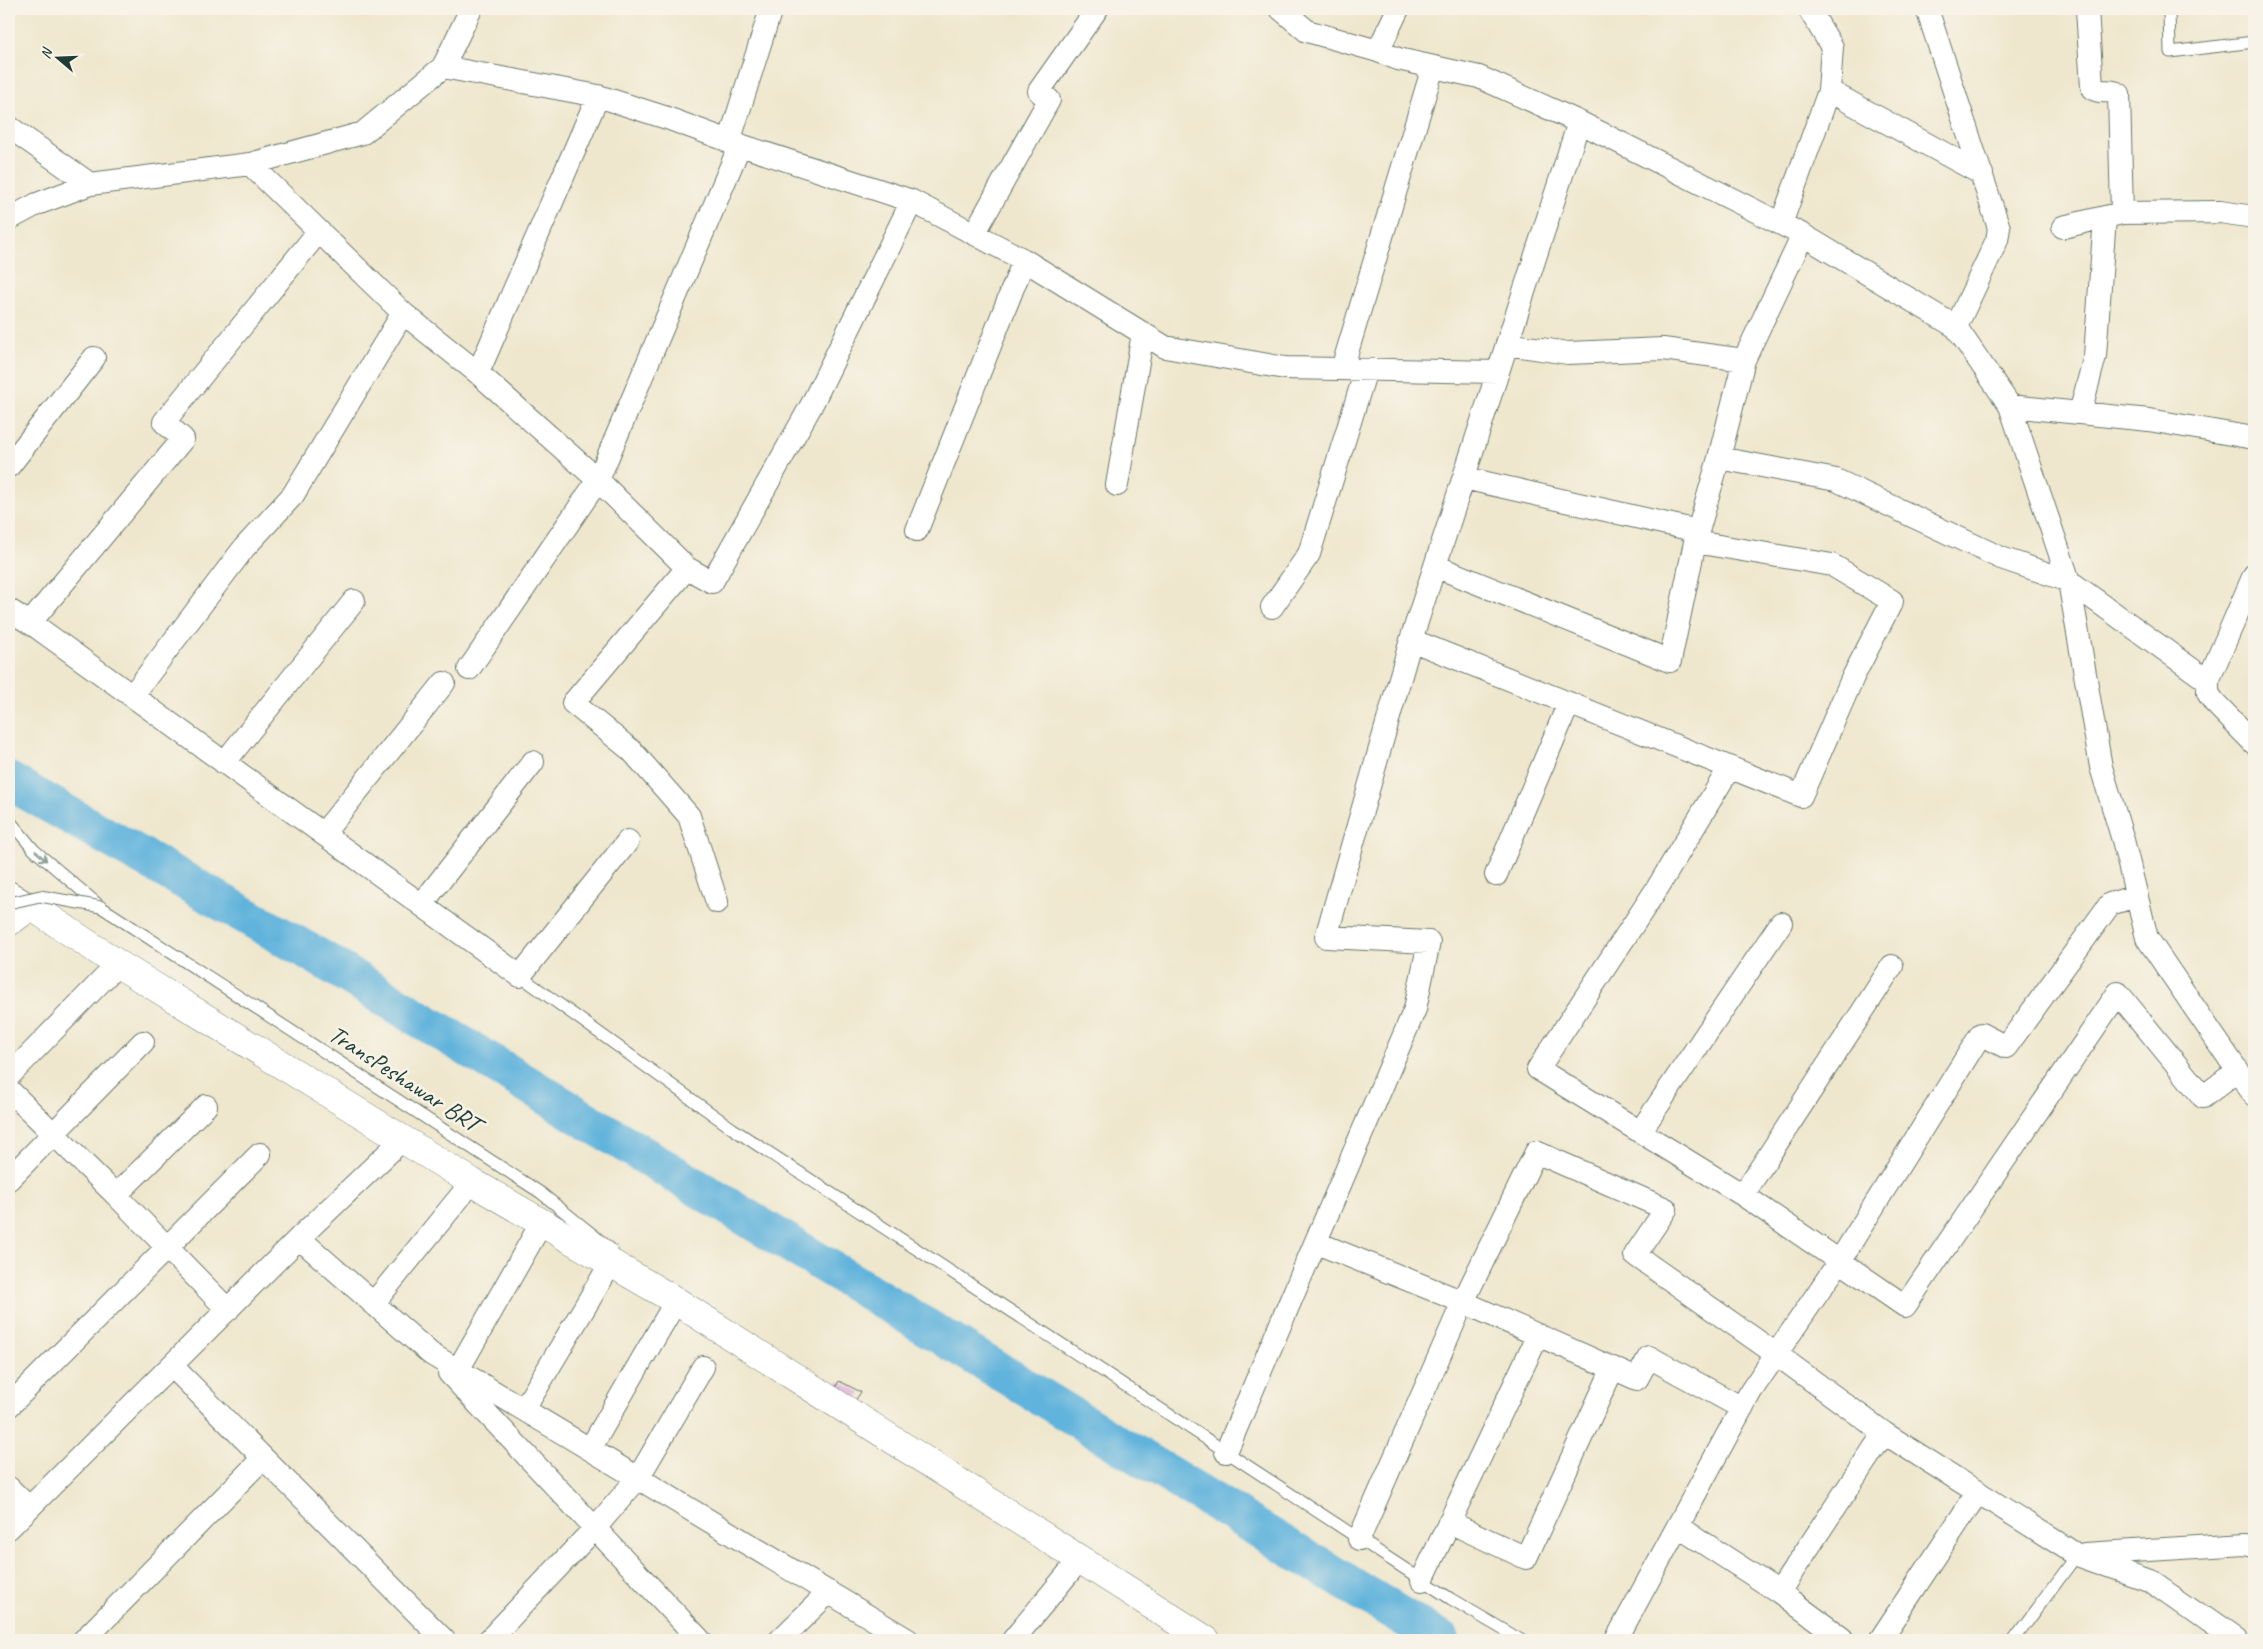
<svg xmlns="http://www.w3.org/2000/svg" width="2263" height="1649" font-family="Caveat,sans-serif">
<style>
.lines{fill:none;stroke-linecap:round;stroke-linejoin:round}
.river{stroke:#61b3dc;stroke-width:38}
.building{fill:#dda7db}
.service-casing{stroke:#68786a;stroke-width:13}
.minor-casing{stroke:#68786a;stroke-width:24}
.tertiary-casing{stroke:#68786a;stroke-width:29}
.service{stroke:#fff;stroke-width:11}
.minor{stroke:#fff;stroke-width:22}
.tertiary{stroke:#fff;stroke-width:28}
.service-bridge-casing{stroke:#68786a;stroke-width:13;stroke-linecap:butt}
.service-bridge{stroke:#fff;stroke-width:11}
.oneway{stroke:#8f9e9a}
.labels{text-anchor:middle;stroke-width:5;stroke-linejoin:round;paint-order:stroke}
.street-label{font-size:25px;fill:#1f3d34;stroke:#f7f3e8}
</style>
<rect width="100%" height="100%" fill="#f7f3e8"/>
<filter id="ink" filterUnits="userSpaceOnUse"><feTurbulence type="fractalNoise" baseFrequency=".02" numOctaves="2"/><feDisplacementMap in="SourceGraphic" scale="10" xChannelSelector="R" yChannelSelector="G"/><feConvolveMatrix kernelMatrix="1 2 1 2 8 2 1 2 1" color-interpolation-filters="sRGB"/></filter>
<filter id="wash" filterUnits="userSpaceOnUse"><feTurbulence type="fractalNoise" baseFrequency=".0096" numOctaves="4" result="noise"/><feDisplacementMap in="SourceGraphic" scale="20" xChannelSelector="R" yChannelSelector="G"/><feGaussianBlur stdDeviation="1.12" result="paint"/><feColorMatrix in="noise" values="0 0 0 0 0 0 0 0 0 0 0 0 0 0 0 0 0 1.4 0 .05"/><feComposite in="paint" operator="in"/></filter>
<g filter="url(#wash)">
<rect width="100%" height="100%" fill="#efe7cd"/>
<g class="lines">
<path class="river" d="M9 781 315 955 1441 1640"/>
</g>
<g id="blocks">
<path class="building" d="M839 1381 861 1392 855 1401 834 1390Z"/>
</g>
</g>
<g filter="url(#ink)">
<use href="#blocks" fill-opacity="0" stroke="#68786a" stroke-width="1"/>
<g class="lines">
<g class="service-casing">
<path id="service" d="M2169 9 2170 52 2254 42
M9 820 34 850 101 907 541 1193 612 1250
M520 976 733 1129 1451 1599 1521 1640
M2014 1640 2077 1555"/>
</g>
<g class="minor-casing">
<path id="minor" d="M1281 9 1307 31 1378 51 1398 59 1479 77 1579 122 1803 235 1956 327 2010 406 2069 581 2101 767 2123 840 2147 938 2254 1095
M1809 9 1832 47 1829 91 1982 174
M1927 9 1999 228 1997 240 1956 327
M2087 9 2092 87C2099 95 2110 88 2119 94L2122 213
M1378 51 1398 9
M443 67 598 96 667 118 740 145 912 201 1024 260 1165 347 1285 368 1498 372
M9 127 90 184
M729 142 771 9
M250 164 403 313 478 373 598 480 687 568 712 582 811 406 912 201
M9 219 37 204 90 184 250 164 363 133 443 67 471 9
M1781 224 1829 91
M2063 227 2122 213 2220 212 2254 217
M974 234 1049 100 1039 91 1097 9
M1507 344 1568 353 1663 349 1744 360
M1342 369 1433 67
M478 373 598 96
M2010 406 2149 420 2254 438
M2080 413 2095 356 2105 217
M1719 458 1836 480 2001 558 2069 581 2208 681
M9 466 94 358
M1464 478 1698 531
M1117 485 1143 333
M917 530 1024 260
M1435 566 1670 661 1695 542
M687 568 573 703 632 751 689 816 717 902
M2254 575 2208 681V693L2214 702 2254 743
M1272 607 1309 554 1366 370
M9 610 38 628 520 976 628 841
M30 623 183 439 164 422 319 231
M1411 640 1801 796 1853 677 1892 601 1832 565 1695 542 1719 458 1744 360 1803 235
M469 669 598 480 740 145
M132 696 244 548 293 495 403 313
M224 763 354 601
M1730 767 1658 887 1538 1069 1743 1195 1905 1306 2118 993 2203 1097 2238 1070
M323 834 444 683
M1496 875 1569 703
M9 892 31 906
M422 904 533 762
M9 1076 118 964
M9 1090 116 1195 228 1310
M1640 1132 1781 923
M9 1179 143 1042
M116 1195 206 1106
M1743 1195 1892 966
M299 1238 431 1354 908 1640
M1317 1243 1463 1302 1637 1379 1649 1357 1742 1408
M373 1304 472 1182
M172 1366 444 1640
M458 1370 542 1222
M449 1373 700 1640
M9 1406 260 1154
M524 1409 611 1263
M1884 1433 2077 1555 2150 1581 2234 1640
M590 1449 676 1301
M1226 1452 1415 1009 1429 942 1326 937 1411 640 1579 122
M9 1488 29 1508
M1449 1522 1526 1558 1613 1368
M1679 1527 1779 1592 1844 1640
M9 1528 299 1238 403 1139
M1359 1539 1463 1302 1536 1152 1666 1209 1635 1255 1776 1354 1884 1433 1779 1592
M2085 1554 2245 1544 2254 1546
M1422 1580 1538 1335
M84 1640 263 1458
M489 1640 595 1528 638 1478 703 1367
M780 1640 829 1592
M1013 1640 1080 1559
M1616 1640 1751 1391 1839 1262 1981 1034 2006 1047 2110 904 2136 896
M1880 1640 1978 1492"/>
</g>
<g class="tertiary-casing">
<path id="tertiary" d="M9 922 31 906 118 964 472 1182 676 1301 1206 1640"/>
</g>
<use href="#service" class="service"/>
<use href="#minor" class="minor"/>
<use href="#tertiary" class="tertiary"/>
<g class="service-bridge-casing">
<path id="service-bridge" d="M9 903 40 896 101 907"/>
</g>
<use href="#service-bridge" class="service-bridge"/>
</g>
<defs><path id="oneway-shaft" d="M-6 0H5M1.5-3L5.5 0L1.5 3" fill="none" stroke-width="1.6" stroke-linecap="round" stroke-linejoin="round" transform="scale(1.25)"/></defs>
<use class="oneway" href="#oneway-shaft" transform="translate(41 856) rotate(41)"/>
</g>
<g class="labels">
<g class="street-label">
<text transform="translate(405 1078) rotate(33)" y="9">TransPeshawar BRT</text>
</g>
</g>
<rect width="2263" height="1649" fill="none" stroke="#f7f3e8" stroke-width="30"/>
<g transform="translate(58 58) rotate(289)" stroke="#f7f3e8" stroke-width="4" paint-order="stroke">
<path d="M0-4L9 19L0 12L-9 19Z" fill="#1f3d34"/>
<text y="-8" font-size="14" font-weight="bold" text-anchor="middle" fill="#1f3d34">N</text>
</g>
</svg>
